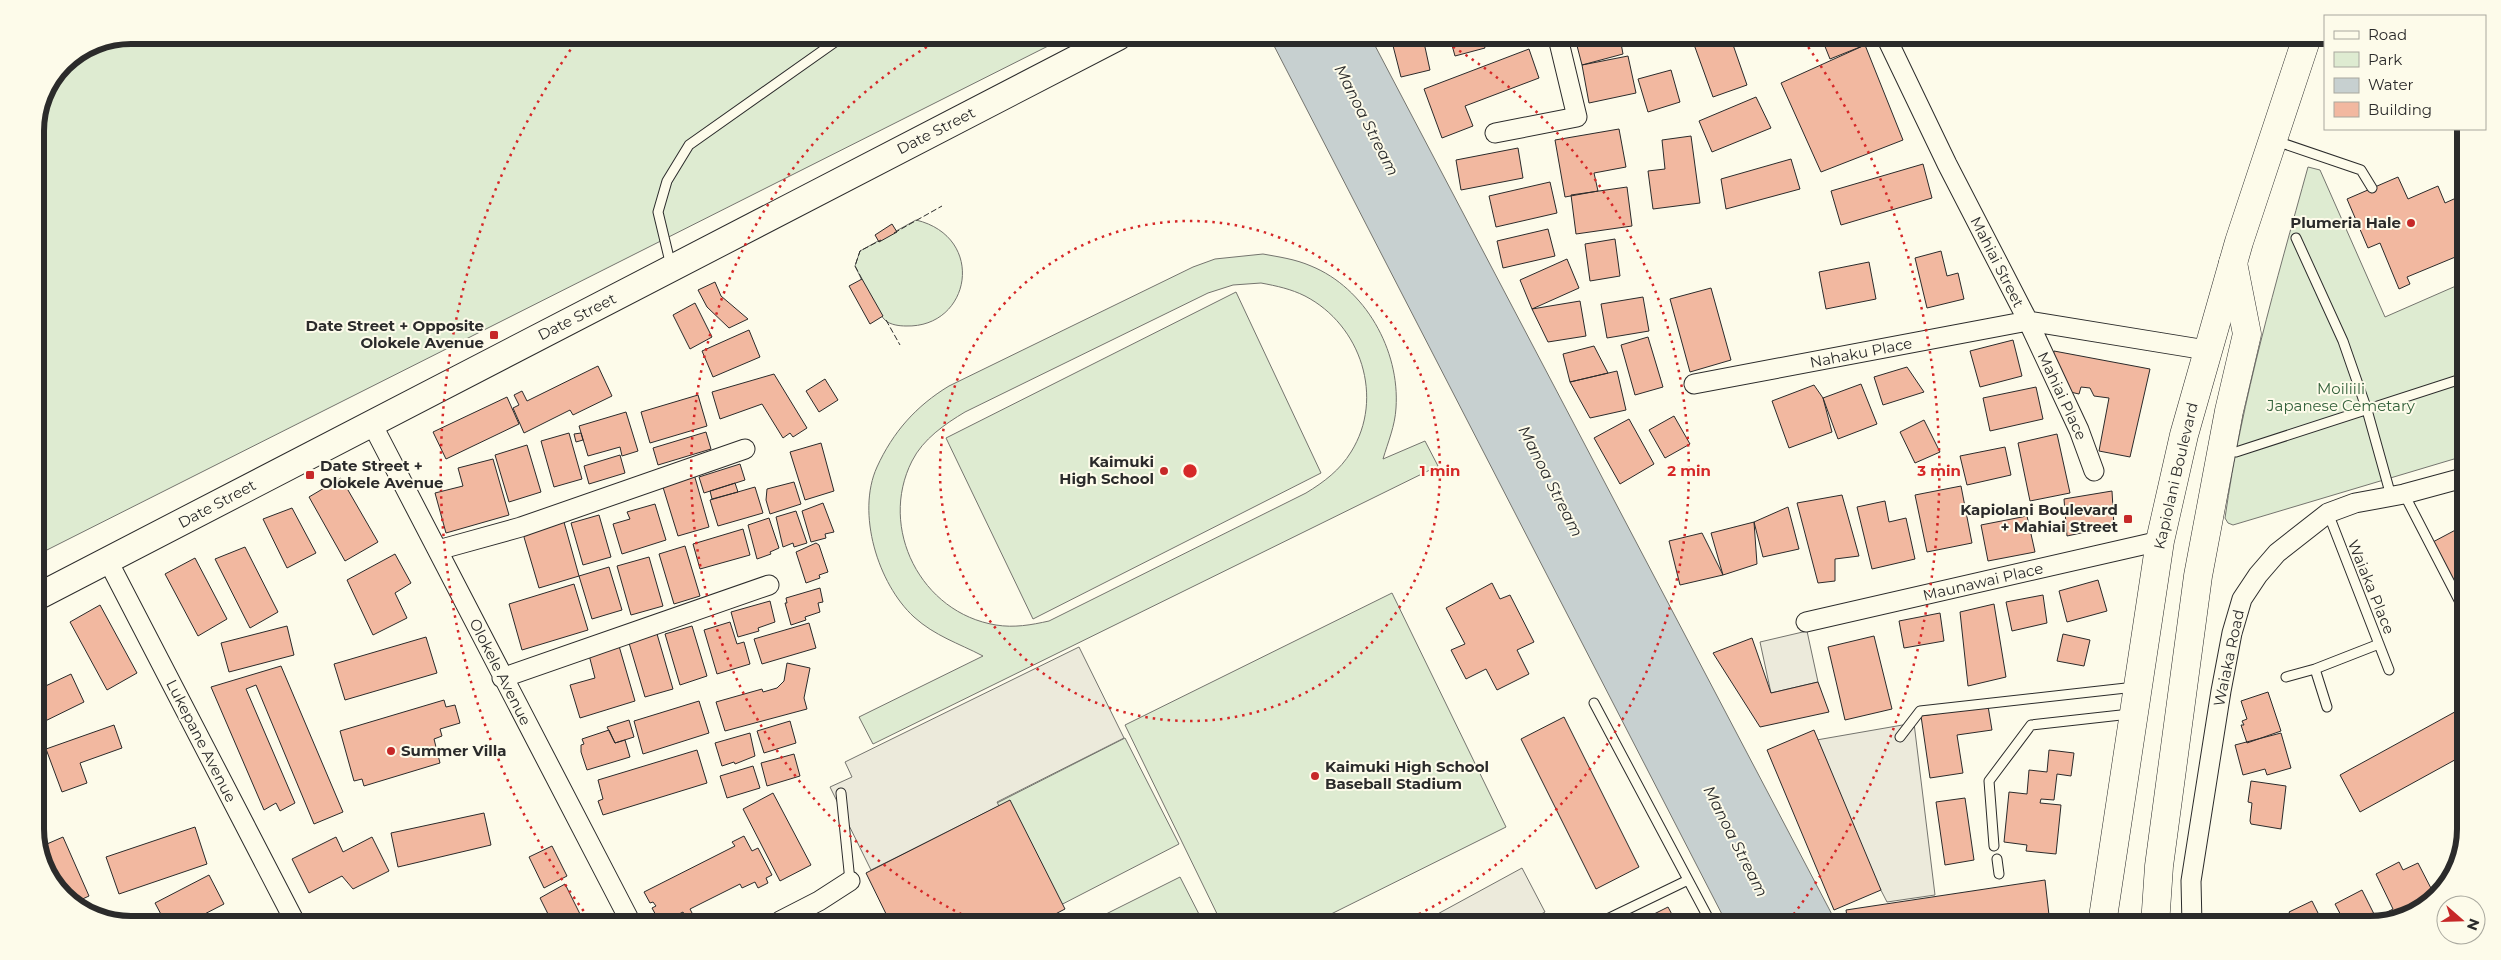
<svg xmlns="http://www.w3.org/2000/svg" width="2501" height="960" font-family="Montserrat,sans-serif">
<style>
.green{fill:#deebd1;stroke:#74746e;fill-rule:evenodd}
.parking{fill:#eceadb;stroke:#74746e}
.water{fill:#c7d0d0;stroke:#74746e}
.building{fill:#f2b8a0;stroke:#2b2b2b}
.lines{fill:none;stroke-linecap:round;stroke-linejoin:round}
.lane-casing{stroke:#2b2b2b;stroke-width:11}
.street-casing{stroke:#2b2b2b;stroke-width:21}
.secondary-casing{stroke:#2b2b2b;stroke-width:28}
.primary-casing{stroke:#2b2b2b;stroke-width:29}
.highway-casing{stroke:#2b2b2b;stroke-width:29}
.lane{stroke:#fdfbea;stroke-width:9}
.street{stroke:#fdfbea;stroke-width:19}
.secondary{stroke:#fdfbea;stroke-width:26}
.primary{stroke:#fdfbea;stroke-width:28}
.highway{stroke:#fdfbea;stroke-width:28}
.fence{stroke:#2b2b2b;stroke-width:1;stroke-dasharray:6 2.5;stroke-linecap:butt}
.ring{fill:none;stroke:#d62828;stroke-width:2.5;stroke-dasharray:2.5 5}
.poi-dot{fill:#c62828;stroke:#fdfbea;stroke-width:2}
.labels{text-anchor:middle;stroke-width:4;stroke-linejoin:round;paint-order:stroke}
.street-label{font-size:15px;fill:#2b2b2b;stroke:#fdfbea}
.poi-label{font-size:15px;font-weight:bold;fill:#2b2b2b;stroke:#fdfbea;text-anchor:end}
.park-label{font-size:15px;fill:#34623c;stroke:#fdfbea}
.water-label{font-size:16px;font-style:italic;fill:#2b2b2b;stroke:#fdfbea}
.rim{fill:none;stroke:#2b2b2b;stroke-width:6}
.centre{fill:#d62828;stroke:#fdfbea;stroke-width:2.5}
.ring-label{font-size:15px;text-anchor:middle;font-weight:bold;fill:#d62828;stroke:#fdfbea;stroke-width:4;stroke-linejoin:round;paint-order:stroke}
</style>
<rect width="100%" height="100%" fill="#fdfbea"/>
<path class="green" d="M131 35 1066 37 35 556V125L63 63 95 42Z
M2308 167 2320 170 2385 317 2465 282 2464 456 2233 525 2228 523 2225 518C2242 398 2276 283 2308 167Z
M916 220C987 237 971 328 906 326 900 326 890 325 885 320 875 310 862 280 855 266L860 251Z
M1263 254C1279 257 1295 259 1311 266 1365 288 1400 350 1396 408 1395 426 1388 442 1383 459L1425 441 1438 466 873 744 859 717 983 656C958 643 935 636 914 617 878 584 856 513 877 467 893 432 916 406 949 386L1193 267 1215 259ZM1261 283C1277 286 1291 289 1305 296 1361 325 1385 398 1351 452 1340 470 1324 482 1306 493L1049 621C1031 625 1014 628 996 625 921 613 878 528 912 461 923 439 945 424 965 412L1208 293 1233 285Z
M1236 292 1321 473 1033 619 946 438Z
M1392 593 1506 827 1313 923 1221 922 1125 725Z
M1125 738 1179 844 1051 910 997 803Z
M1180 877 1203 922H1090Z"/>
<path class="parking" d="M1807 631 1818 682 1771 693 1760 642Z
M1079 647 1124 738 997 802 999 806 871 870 830 787 852 777 845 762Z
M1914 723 1935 895 1887 902 1805 742Z
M1522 868 1545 912 1524 923H1421Z"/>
<path class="water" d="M1270 38H1371L1837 924H1727Z"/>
<path class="building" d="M1391 38H1423L1430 70 1401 77Z
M1450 38H1482L1485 48 1455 56Z
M1575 38H1620L1623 54 1582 65Z
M1692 39H1731L1747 85 1713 97Z
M1822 39H1863L1865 45 1830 59Z
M1865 45 1903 140 1821 172 1781 83Z
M1529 49 1539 78 1465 106 1473 126 1442 138 1424 89Z
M1628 56 1636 93 1589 103 1582 65Z
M1671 70 1680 102 1648 112 1638 79Z
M1756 97 1771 128 1712 152 1699 121Z
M1619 129 1626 167 1594 173 1598 191 1565 197 1555 140Z
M1691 136 1700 203 1653 209 1648 171 1665 169 1662 140Z
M1518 148 1523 178 1461 190 1456 160Z
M1791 159 1800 189 1726 209 1721 179Z
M1923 164 1932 198 1841 225 1831 191Z
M2398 177 2408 199 2438 186 2445 203 2465 194V253L2407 277 2410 284 2399 289 2380 243 2368 248 2347 199Z
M1550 182 1557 213 1496 227 1489 196Z
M1627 187 1632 226 1576 234 1571 195Z
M892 224 897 232 879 242 875 235Z
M1548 229 1555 256 1503 268 1497 241Z
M1615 239 1620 276 1590 281 1585 244Z
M1941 251 1947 276 1958 273 1964 299 1927 308 1915 258Z
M1567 259 1579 288 1532 309 1520 280Z
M1869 262 1876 299 1826 309 1819 272Z
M862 279 883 316 870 324 849 286Z
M715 282 721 296 748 319 729 328 707 307 698 290Z
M1711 288 1731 360 1690 372 1670 299Z
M1643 297 1649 331 1607 338 1601 304Z
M1580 301 1586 336 1548 342 1532 309Z
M695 303 712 337 690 349 673 315Z
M749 330 760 357 713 377 702 351Z
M1648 337 1663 387 1635 395 1621 345Z
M2013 340 2022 376 1980 387 1970 351Z
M1594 346 1608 373 1570 382 1563 354Z
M2054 351 2150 369 2130 457 2099 451 2109 398 2094 396 2090 388 2081 387 2079 394 2066 391 2052 362Z
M598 366 612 396 573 415 570 410 524 433 513 408 519 405 514 395 522 391 527 401Z
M1907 367 1924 392 1883 405 1874 377Z
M1617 371 1626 410 1590 418 1570 382Z
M774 374 807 428 793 437 790 433 783 438 762 404 720 419 712 392Z
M825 379 838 400 819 412 806 391Z
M1861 384 1877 424 1838 439 1823 398Z
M1814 385 1823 398 1832 432 1789 448 1772 401Z
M2036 387 2043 419 1990 431 1983 398Z
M698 395 707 426 650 443 641 412Z
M507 397 519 424 446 459 433 432Z
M626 412 638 451 622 456 620 447 588 456 579 426Z
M1674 416 1690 444 1665 458 1649 430Z
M1629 419 1654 464 1620 484 1594 438Z
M1924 420 1940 452 1915 463 1900 432Z
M706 432 711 449 658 465 653 448Z
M569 433 582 479 554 487 541 441Z
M581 433 583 440 576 442 574 434Z
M2057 434 2070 493 2030 501 2018 443Z
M821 443 834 491 805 500 790 452Z
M527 445 541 492 509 502 495 455Z
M2005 447 2011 475 1967 485 1960 456Z
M620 455 625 473 589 484 584 466Z
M493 459 509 515 446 533 435 493 463 486 458 468Z
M740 464 745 480 704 493 699 477Z
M694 474 709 527 678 536 662 484Z
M341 478 378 542 345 561 309 497Z
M794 482 801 504 770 514 766 500 767 489Z
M735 483 738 492 712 499 710 491Z
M1961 486 1972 543 1927 552 1915 495Z
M755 487 763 513 718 526 710 500Z
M2112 491 2114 526 2067 536 2064 499Z
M1842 495 1859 556 1835 559V581L1818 583 1797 503Z
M1885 501 1889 522 1906 518 1915 559 1872 569 1857 507Z
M823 503 834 532 825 534 826 538 811 542 802 511Z
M655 504 666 540 622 554 613 524 630 519 627 512Z
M1788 507 1799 549 1763 557 1754 522Z
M292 508 316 553 287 568 263 519Z
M796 511 807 543 794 547 793 543 783 547 776 517Z
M562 515 579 576 539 588 521 527Z
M599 515 611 557 583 565 571 523Z
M2027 516 2035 552 1988 561 1981 525Z
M769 518 779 548 770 552 771 554 757 559 748 525Z
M1754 522 1757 564 1723 575 1711 533Z
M2463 526V584L2454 588 2431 543Z
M743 529 750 555 700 569 693 544Z
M1702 533 1723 575 1680 585 1669 541Z
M816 543 819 545 828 572 819 575 820 578 806 583 796 552Z
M685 546 700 596 674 604 659 554Z
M245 547 278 612 250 628 215 559Z
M395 554 411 583 395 593 407 618 373 635 347 580Z
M649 557 663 606 631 615 617 566Z
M195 558 227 619 198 636 165 574Z
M609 567 622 610 592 619 579 576Z
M2098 580 2107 611 2067 622 2059 591Z
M1492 583 1500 599 1510 595 1534 642 1517 650 1529 674 1497 690 1486 669 1466 679 1451 650 1465 644 1446 608Z
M574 584 588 630 522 650 509 604Z
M820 588 823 602 818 603 820 612 805 617 806 620 791 625 785 603H787L786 598Z
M2043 595 2047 623 2012 631 2006 602Z
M770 601 775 622 758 628 759 631 738 637 731 612Z
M1994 604 2006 677 1968 686 1960 612Z
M100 605 137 673 107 690 70 622Z
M1940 613 1944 641 1904 648 1899 621Z
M730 622 737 644 744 642 750 664 717 674 704 630Z
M809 623 816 648 762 664 754 639Z
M287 626 294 655 229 672 221 643Z
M692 626 707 676 680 685 665 634Z
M657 634 673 689 645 697 629 643Z
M2063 634 2090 640 2084 666 2057 661Z
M1874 636 1892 709 1845 720 1828 647Z
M426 637 437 673 345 700 334 664Z
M1752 638 1771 693 1818 682 1829 712 1760 727 1713 653Z
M619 646 635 701 580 718 570 685 595 678 589 655Z
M787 663 810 668 804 698 807 709 725 731 716 702 762 689 763 692 777 688 784 681Z
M281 666 343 812 314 824 256 685 246 689 295 803 280 811 276 803 264 810 211 687Z
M71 674 84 702 35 726V691Z
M2268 692 2281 731 2247 743 2241 725H2244L2242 721 2247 719 2241 701Z
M444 700 446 707 455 705 460 723 440 729 442 736 434 739 440 763 364 786 362 779 354 781 340 731Z
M699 701 709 733 643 754 634 721Z
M1988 706 1992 730 1957 735 1963 773 1930 778 1921 716Z
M2462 708V756L2360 812 2340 775Z
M1564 717 1639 867 1596 889 1521 739Z
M629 720 634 737 615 743 607 727Z
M790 721 796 743 764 753 757 731Z
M114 725 122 748 80 763 87 783 62 792 46 749Z
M609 730 615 743 625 740 630 757 587 770 581 752V745L584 744 582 739Z
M1814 730 1881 890 1834 910 1767 750Z
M750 733 755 756 735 764 734 762 722 766 715 743Z
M2281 733 2291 768 2267 775 2265 769 2243 775 2235 745Z
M697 750 707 783 603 815 598 801 603 799 598 780Z
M2049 750 2074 753 2071 776 2057 774 2054 800 2041 799 2040 803 2061 805 2056 854 2026 851 2027 845 2004 842 2009 792 2027 794 2029 770 2047 772Z
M794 754 800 776 767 786 761 763Z
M753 766 760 788 727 798 720 776Z
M2251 781 2286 786 2281 829 2251 824 2250 821 2252 803 2248 802Z
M773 793 811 865 780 881 743 809Z
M1965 798 1974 860 1945 865 1936 802Z
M1010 800 1065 909 1040 922H890L866 873Z
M484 813 491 845 398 867 391 833Z
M195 827 207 864 119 894 106 857Z
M744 836 752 851 758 848 772 875 766 878 768 883 758 888 755 882 742 888 740 884 690 909 694 917 687 920 683 912 675 916 677 921H659L652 908 656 906 653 902 650 903 644 892 735 846 732 842Z
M63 837 89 896 76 902 55 887 40 847Z
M336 837 343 852 372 837 389 871 353 889 342 876 309 893 292 859Z
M552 846 567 876 544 888 529 857Z
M2399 862 2403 870 2418 863 2435 896 2428 905 2370 925H2346L2335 904 2362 890 2376 918 2393 909 2376 874Z
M209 875 224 904 193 920H164L155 903Z
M2045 880 2050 924H1848L1846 910Z
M565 884 580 914 566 921H556L554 916 550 918 540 898Z
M2312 901 2324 925H2283L2293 920 2289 912Z
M1668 907 1676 922 1691 914 1696 923H1636Z"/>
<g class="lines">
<g class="lane-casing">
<path id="lane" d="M2276 141 2361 170 2372 188
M2296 238 2343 341 2367 410 2391 496
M671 266 658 212 667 181 689 145 842 37
M2236 452 2464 378
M2404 494 2463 608
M2328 513 2389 670
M2315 669 2327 707
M2286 677 2315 669 2379 644
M1594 703 1711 923
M1900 737 1920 711 2135 687
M841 793 850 881
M1994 846 1989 781 2031 725 2130 714
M1997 859 1999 874
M1599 923 1688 880"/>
</g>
<g class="street-casing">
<path id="street" d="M1887 39 1947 164 2028 321 2206 350
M1495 133 1577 117 1558 38
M1694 384 2028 321 2079 430 2094 471
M371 422 630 921
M438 550 521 527 745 449
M108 561 294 920
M1806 622 2160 541
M502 678 769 585
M780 921 819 901 850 881
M2192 925 2191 881 2221 691 2232 633 2242 599 2258 575 2277 553 2328 513 2355 503 2404 494 2463 478"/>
</g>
<g class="secondary-casing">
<path id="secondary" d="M35 598 1118 37"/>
</g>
<g class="primary-casing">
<path id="primary" d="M2102 924 2160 541 2184 435 2239 242 2306 40"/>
</g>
<g class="highway-casing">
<path id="highway" d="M2155 925 2159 866 2198 576 2229 411 2247 334 2233 263"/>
</g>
<use href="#lane" class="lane"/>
<use href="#street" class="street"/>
<use href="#secondary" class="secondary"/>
<use href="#primary" class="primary"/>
<use href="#highway" class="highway"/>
<path class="fence" d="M894 233 942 206
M862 279 855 266 860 251 881 240
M886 320 900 345"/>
</g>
<g class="ring">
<circle cx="1190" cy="471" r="250"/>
<path d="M975 921A499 499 0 0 1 940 39M1440 39A499 499 0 0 1 1405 921"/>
<path d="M588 917A749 749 0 0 1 580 36M1804 41A749 749 0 0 1 1788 922"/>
</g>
<g class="poi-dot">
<circle cx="2411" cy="223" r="5"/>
<rect x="489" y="330" width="10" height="10" rx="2.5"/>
<circle cx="1164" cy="471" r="5"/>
<rect x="305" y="470" width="10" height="10" rx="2.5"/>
<rect x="2123" y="514" width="10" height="10" rx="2.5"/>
<circle cx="391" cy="751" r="5"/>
<circle cx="1315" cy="776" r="5"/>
</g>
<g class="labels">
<g class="street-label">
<text transform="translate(936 131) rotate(-27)" y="5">Date Street</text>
<text transform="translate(1997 262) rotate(63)" y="5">Mahiai Street</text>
<text transform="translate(577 317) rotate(-27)" y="5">Date Street</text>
<text transform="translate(1861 353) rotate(-11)" y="5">Nahaku Place</text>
<text transform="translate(2062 396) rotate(65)" y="5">Mahiai Place</text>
<text transform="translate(2176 476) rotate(-77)" y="5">Kapiolani Boulevard</text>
<text transform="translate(217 504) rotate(-28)" y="5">Date Street</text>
<text transform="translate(1983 582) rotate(-13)" y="5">Maunawai Place</text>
<text transform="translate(2371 587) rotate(68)" y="5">Waiaka Place</text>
<text transform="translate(2229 658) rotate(-78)" y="5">Waiaka Road</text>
<text transform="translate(500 672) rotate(63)" y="5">Olokele Avenue</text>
<text transform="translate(201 741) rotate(63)" y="5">Lukepane Avenue</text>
</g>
<g class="poi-label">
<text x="2401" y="228">Plumeria Hale</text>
<text x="484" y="331">Date Street + Opposite<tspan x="484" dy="17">Olokele Avenue</tspan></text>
<text x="1154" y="467">Kaimuki<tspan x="1154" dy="17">High School</tspan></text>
<text x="320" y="471" text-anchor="start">Date Street +<tspan x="320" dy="17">Olokele Avenue</tspan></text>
<text x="2118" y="515">Kapiolani Boulevard<tspan x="2118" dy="17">+ Mahiai Street</tspan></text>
<text x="401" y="756" text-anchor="start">Summer Villa</text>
<text x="1325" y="772" text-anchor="start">Kaimuki High School<tspan x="1325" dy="17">Baseball Stadium</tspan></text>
</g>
<g class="park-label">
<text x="2341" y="394">Moiliili<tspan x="2341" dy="17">Japanese Cemetary</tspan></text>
</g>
<g class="water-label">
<text transform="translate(1367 120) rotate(63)" y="6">Manoa Stream</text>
<text transform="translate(1551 481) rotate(63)" y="6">Manoa Stream</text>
<text transform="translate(1736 841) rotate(63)" y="6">Manoa Stream</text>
</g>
</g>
<path d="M0 0H2501V960H0ZM131 44H2370A87 87 0 0 1 2457 131V829A87 87 0 0 1 2370 916H131A87 87 0 0 1 44 829V131A87 87 0 0 1 131 44Z" fill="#fdfbea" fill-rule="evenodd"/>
<path class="rim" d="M131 44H2370A87 87 0 0 1 2457 131V829A87 87 0 0 1 2370 916H131A87 87 0 0 1 44 829V131A87 87 0 0 1 131 44Z"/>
<circle cx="1190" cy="471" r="8" class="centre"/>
<g class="ring-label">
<text x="1440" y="476">1 min</text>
<text x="1689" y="476">2 min</text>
<text x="1939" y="476">3 min</text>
</g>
<rect x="2324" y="15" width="162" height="115" fill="#fdfbea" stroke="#a9a89e"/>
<rect x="2334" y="31" width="25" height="8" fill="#fdfbea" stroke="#a9a89e"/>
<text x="2368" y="40" font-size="15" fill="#2b2b2b">Road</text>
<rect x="2334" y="52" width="25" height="15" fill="#deebd1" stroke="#a9a89e"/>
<text x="2368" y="65" font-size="15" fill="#2b2b2b">Park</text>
<rect x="2334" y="78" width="25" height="15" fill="#c7d0d0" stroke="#a9a89e"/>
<text x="2368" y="90" font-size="15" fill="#2b2b2b">Water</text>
<rect x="2334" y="102" width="25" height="15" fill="#f2b8a0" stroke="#a9a89e"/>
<text x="2368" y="115" font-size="15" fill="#2b2b2b">Building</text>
<g transform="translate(2461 920) rotate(110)"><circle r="24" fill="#fdfbea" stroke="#a9a89e"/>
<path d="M0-4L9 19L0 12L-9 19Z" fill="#c62828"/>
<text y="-8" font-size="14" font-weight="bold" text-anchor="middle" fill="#2b2b2b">N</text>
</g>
</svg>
